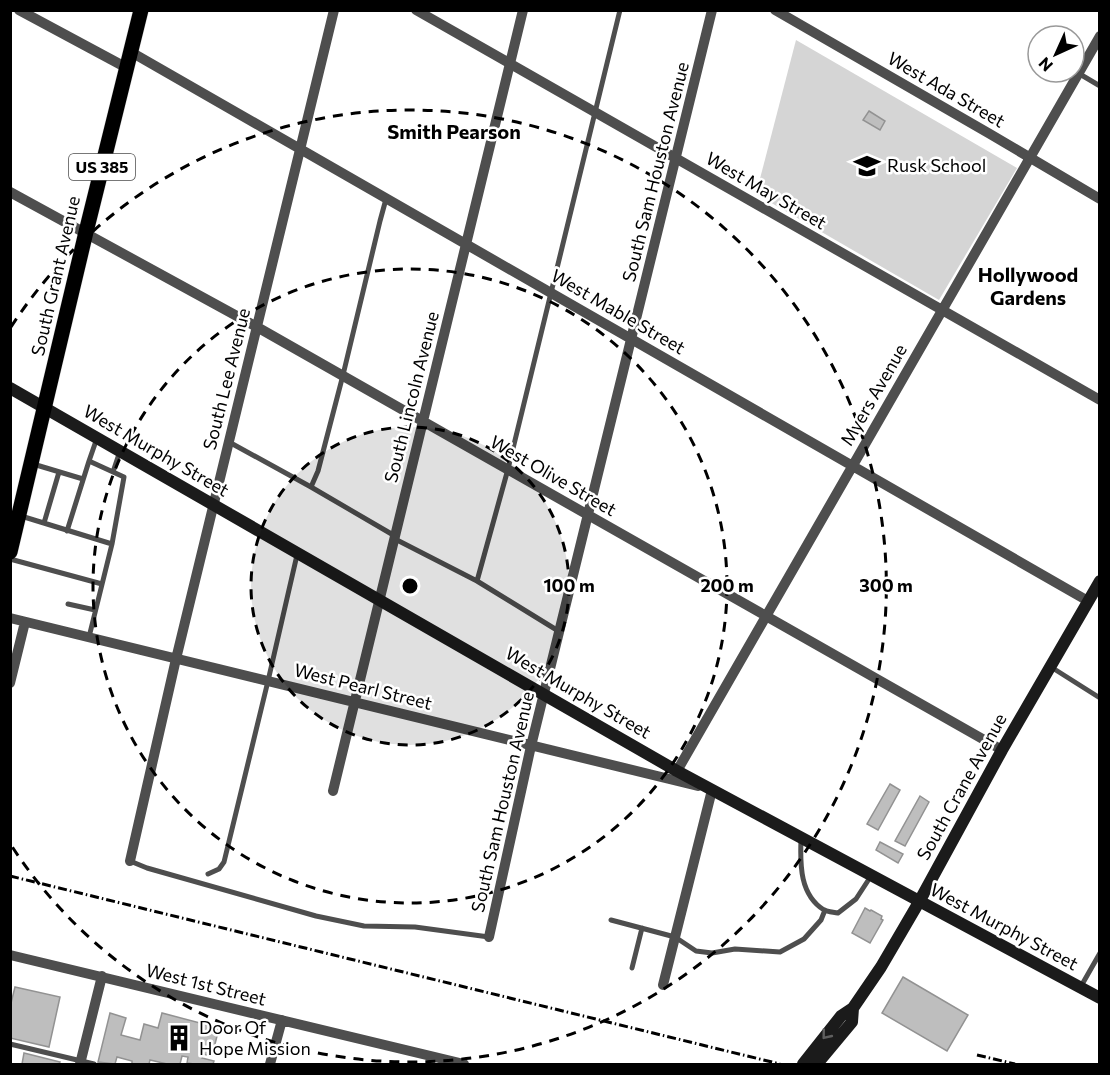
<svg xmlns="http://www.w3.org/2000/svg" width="1110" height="1075" font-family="Commissioner,sans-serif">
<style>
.green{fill:#d5d5d5}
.building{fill:#bebebe;stroke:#929292;stroke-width:1.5}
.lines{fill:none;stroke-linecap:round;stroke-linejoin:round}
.primary-casing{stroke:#dbdbdb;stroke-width:16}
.lane{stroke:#4e4e4e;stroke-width:5}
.street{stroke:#4e4e4e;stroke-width:10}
.secondary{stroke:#1b1b1b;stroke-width:12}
.primary{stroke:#000;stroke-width:15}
.rail{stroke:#000;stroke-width:3;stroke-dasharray:9 3 1.5 3;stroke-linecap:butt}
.oneway{stroke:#5f5f5f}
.ring{fill:none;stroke:#000;stroke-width:3;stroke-dasharray:10 8}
.labels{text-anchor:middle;stroke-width:5;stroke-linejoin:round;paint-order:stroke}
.shield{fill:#fff;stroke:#4c4c4c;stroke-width:1.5}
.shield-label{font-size:16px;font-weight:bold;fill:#000}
.street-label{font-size:18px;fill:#000;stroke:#fff}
.poi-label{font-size:18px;fill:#000;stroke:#fff;text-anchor:start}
.neighbourhood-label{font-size:20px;font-weight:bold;fill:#000;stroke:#fff}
.centre{fill:#000;stroke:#fff;stroke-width:3}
.ring-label{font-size:18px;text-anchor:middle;font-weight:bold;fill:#000;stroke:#fff;stroke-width:5;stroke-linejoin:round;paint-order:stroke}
</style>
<rect width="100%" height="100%" fill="#fff"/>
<path class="green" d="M796 40 1017 168 939 300 756 194Z"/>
<path class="building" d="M869 111 885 121 880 130 863 120Z
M890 784 900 790 878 830 867 824Z
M920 796 929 802 905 846 895 841Z
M880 842 903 854 898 863 876 850Z
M865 908 870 911 871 910 882 916 881 919 883 920 870 943 852 933Z
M903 977 968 1015 947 1051 882 1013Z
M15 987 60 997 49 1047 10 1038V1007Z
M110 1013 126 1018 121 1035 140 1040 144 1024 158 1028 162 1013 219 1028 212 1056 203 1054 202 1058 214 1061 213 1064H194L187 1063 188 1057 182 1056 180 1064H167L150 1060 149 1064H132V1061L117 1057 115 1064 98 1062Z
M24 1053 60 1062 59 1064H22Z"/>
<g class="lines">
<g class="primary-casing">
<path id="primary" d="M10 552 86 232 141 10"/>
</g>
<path class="lane" d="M1078 73 1100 86
M386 199 380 221 343 375 318 471 311 487 395 536
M229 442 311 487
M89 461 97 438
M33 464 83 479
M113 472 120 451
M21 516 112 544 124 477 89 461 67 531
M44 523 59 472
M395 539 477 581 560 632
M10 559 102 584
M477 581 508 469 620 10
M68 604 95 610
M89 637 112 544
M1051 667 1100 698
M801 840C800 865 800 895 824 910 828 912 834 912 838 913L856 899 871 876
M130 861 147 868 316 916 364 926 415 927 489 937
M208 874 219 869 224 862 268 681 297 555
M611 920 675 937 696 951 712 953 735 949 780 952 804 939 821 920 825 910
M632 968 642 928
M1080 988 1100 953
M10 1044 94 1064"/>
<path class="street" d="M19 10 127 68
M416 10 1100 400
M775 10 990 134 1100 199
M131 52 1088 601
M10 192 257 327 1002 750
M10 618 698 786
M10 683 25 622
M677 771 1100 36
M333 791 523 10
M130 861 176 659 334 10
M489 937 531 746 712 10
M10 955 464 1064
M663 985 712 790
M80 1064 102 976
M270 1064 282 1020"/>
<path class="secondary" d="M10 388 677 771 1100 998
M803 1064 841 1016 853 1008 881 967 919 902 1002 750 1100 581
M817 1064 852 1022 853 1008"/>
<use href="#primary" class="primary"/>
<path class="rail" d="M10 876 780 1064
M977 1055 1015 1064"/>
</g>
<defs><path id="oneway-chevron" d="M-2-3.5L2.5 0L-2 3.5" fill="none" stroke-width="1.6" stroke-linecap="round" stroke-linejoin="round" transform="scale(1.5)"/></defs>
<use class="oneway" href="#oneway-chevron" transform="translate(826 1035) rotate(129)"/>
<circle cx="410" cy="586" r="159" fill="#000" fill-opacity=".12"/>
<g class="ring">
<circle cx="410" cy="586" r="159"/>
<circle cx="410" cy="586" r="317"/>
<path d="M11 327A476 476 0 1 1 11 845"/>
</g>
<defs>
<g id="school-bare" transform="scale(2.07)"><path d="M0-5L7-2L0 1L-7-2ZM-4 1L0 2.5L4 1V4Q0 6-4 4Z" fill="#000" stroke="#fff" stroke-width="2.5" paint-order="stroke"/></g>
<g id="building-bare" transform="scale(2.07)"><path d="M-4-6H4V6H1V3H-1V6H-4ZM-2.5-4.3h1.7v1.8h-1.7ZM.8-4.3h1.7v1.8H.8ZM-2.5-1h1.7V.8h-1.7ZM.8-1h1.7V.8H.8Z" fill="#000" stroke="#fff" stroke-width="2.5" paint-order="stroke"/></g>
</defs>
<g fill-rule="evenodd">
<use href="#school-bare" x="867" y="166"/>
<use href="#building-bare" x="179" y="1038"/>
</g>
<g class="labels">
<rect class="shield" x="69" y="154" width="66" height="26" rx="4.5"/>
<g class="shield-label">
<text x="102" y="173">US 385</text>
</g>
<g class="street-label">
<text transform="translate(946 90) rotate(30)" y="6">West Ada Street</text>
<text transform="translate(656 172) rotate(-76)" y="6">South Sam Houston Avenue</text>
<text transform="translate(766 191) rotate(30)" y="6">West May Street</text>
<text transform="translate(56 276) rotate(-77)" y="6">South Grant Avenue</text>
<text transform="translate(618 312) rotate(30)" y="6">West Mable Street</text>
<text transform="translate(227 379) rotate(-76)" y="6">South Lee Avenue</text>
<text transform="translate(874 395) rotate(-60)" y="6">Myers Avenue</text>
<text transform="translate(412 397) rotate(-76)" y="6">South Lincoln Avenue</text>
<text transform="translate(156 451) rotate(30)" y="6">West Murphy Street</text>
<text transform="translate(553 476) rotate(30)" y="6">West Olive Street</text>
<text transform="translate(363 687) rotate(14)" y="6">West Pearl Street</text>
<text transform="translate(578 693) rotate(30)" y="6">West Murphy Street</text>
<text transform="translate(962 787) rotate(-61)" y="6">South Crane Avenue</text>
<text transform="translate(503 802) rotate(-77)" y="6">South Sam Houston Avenue</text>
<text transform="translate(1004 927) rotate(28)" y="6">West Murphy Street</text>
<text transform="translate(206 985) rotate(14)" y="6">West 1st Street</text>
</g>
<g class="poi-label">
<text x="887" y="172">Rusk School</text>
<text x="199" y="1034">Door Of<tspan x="199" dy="21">Hope Mission</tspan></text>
</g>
<g class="neighbourhood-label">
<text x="454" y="139">Smith Pearson</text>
<text x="1028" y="282">Hollywood<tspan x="1028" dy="23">Gardens</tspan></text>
</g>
</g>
<circle cx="410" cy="586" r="9" class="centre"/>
<g class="ring-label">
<text x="569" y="592">100 m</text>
<text x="727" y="592">200 m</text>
<text x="886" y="592">300 m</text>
</g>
<rect width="1110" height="1075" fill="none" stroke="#000000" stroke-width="24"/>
<g transform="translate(1056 54) rotate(225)"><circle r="28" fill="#ffffff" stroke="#999999" stroke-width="1.5"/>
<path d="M0-4.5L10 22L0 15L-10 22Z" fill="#000000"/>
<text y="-9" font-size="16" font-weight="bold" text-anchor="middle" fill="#000000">N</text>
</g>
</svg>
